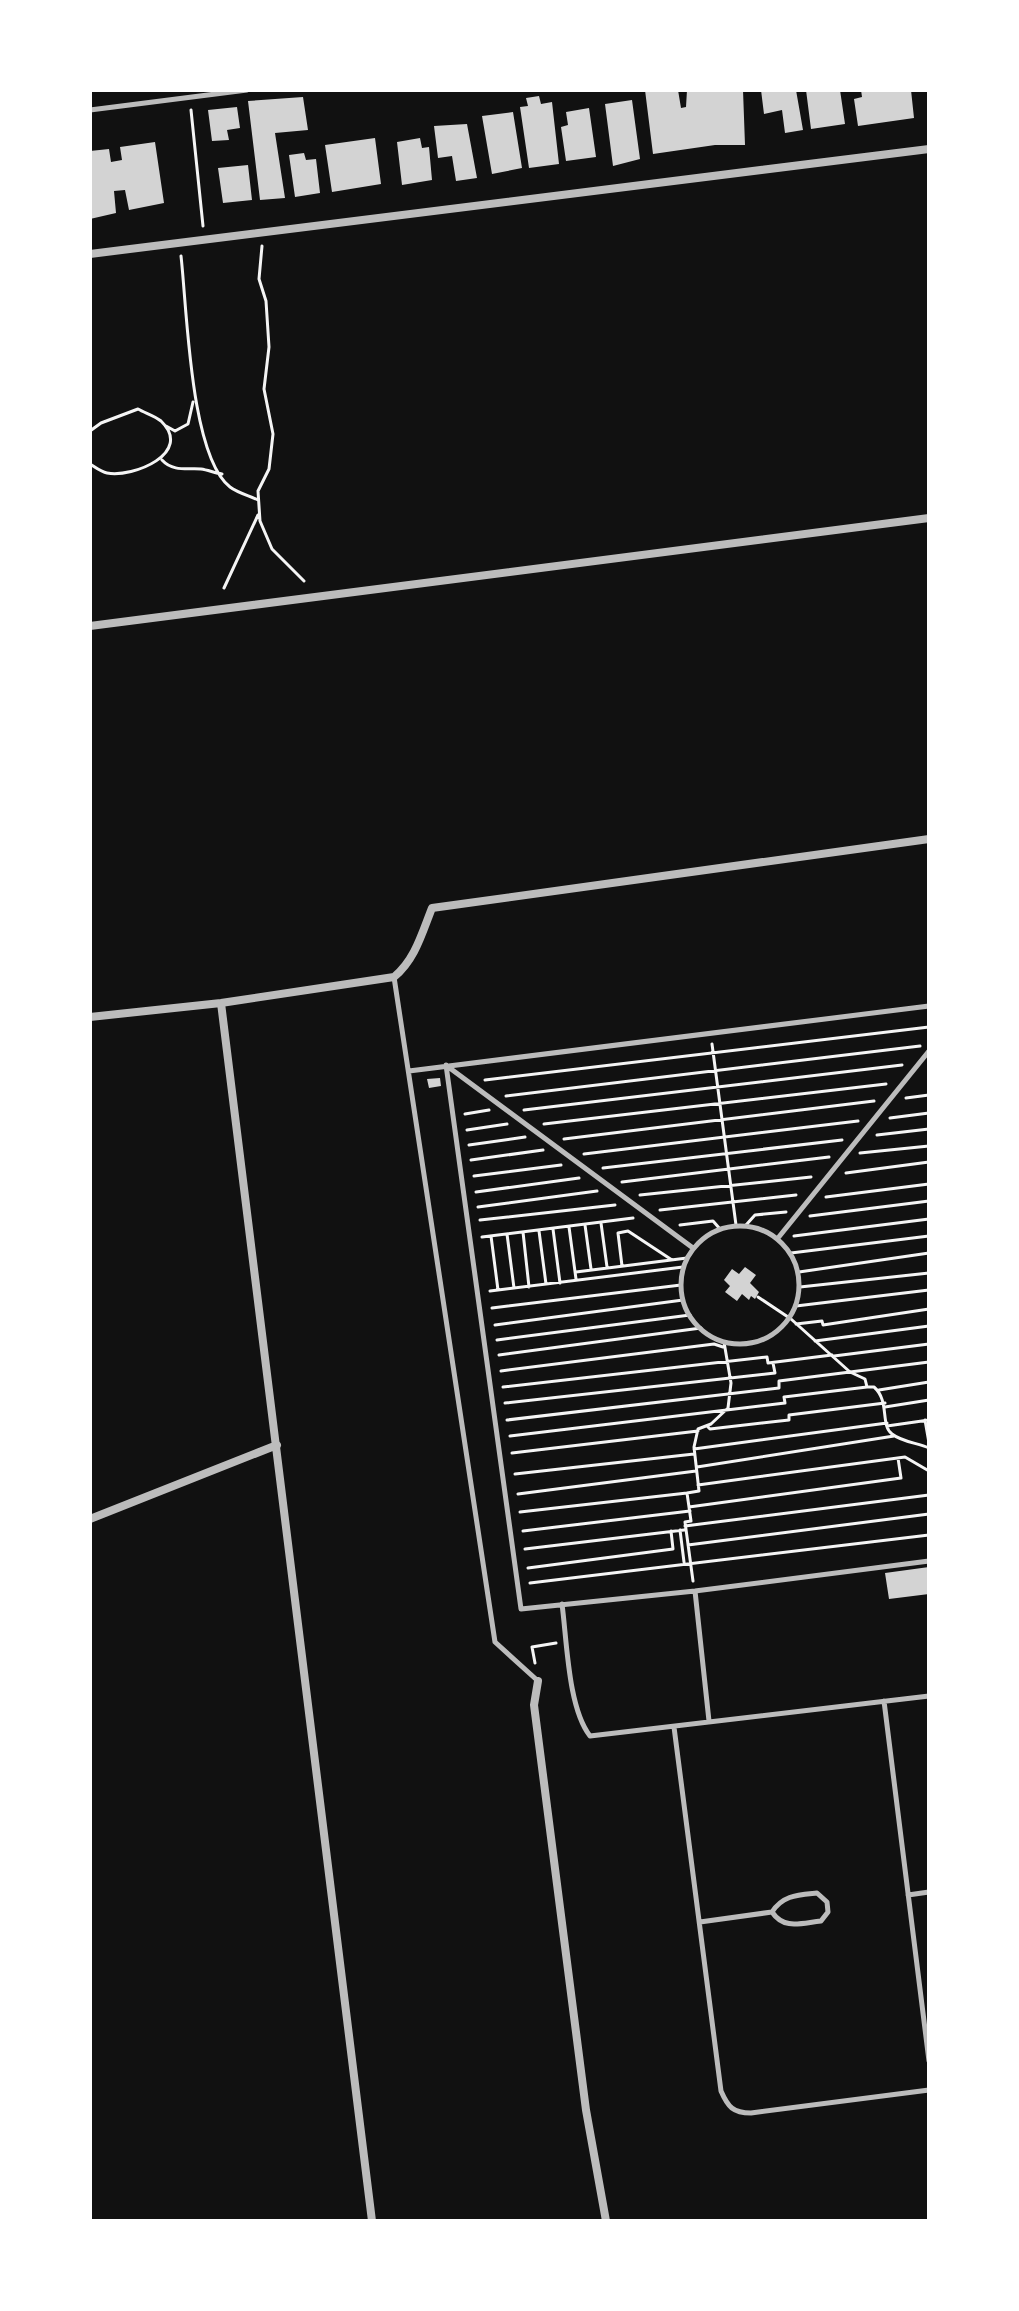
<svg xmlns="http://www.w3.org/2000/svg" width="1019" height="2311" font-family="Karla,sans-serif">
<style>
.building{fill:#d3d3d3}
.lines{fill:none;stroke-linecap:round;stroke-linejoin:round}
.path{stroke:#f5f5f5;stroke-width:3}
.service{stroke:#bcbcbc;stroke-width:5}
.minor{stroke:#bcbcbc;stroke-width:8}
</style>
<rect width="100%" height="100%" fill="#111"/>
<path class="building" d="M645 90H678L681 108 686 107 687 90H743L745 145H715L653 154Z
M761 90H796L803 130 785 133 782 110 764 114Z
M806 90H840L845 124 811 129Z
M861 90H911L914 118 858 126 854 99 862 97Z
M539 96 541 104 552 102 559 164 529 168 520 107 528 106 526 98Z
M303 97 308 130 275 133 285 198 260 200 248 101Z
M632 100 640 159 613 166 605 104Z
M237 107 240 128 227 130 229 140 212 141 208 110Z
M589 108 596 157 566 161 561 127 568 125 566 112Z
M513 112 522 168 492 174 482 116Z
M467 124 477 178 456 181 452 156 438 158 434 126Z
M375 138 381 184 332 192 325 145Z
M420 138 422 148 429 147 432 180 402 185 397 142Z
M155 142 164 203 129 210 125 190 114 191 116 213 90 219V151L109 149 111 162 122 160 120 147Z
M304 153 306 160 316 159 320 193 295 197 289 155Z
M248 165 252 200 223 203 218 168Z
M440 1078 441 1086 429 1088 427 1079Z
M745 1267 756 1275 750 1283 759 1292 755 1299 751 1296 749 1300 742 1294 737 1301 725 1292 730 1286 724 1280 732 1269 739 1274Z
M929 1567V1594L889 1599 885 1573Z"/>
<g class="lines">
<path class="path" d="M191 110 203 226
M262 246 259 279 266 301 269 347 264 389 273 434 269 469 258 491 260 521 272 549 304 581
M181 256C187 308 190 456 230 487 238 493 250 496 258 500
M166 426 175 431 188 424 193 402
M90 431 101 423 138 409C145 413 155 416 161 421 194 453 133 478 107 473 101 472 95 467 90 464
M162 460C173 472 187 468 201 469 208 470 215 473 222 474
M224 588 258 515
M712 1044 736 1225
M485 1080 929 1027
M506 1096 920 1046
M906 1098 929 1095
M524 1110 902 1065
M465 1114 489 1110
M890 1118 929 1113
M544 1124 886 1084
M467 1130 507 1124
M877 1135 929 1129
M564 1139 874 1101
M469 1145 525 1137
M860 1153 929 1146
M584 1154 858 1121
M471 1160 543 1150
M603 1168 842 1140
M846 1173 929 1162
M474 1176 561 1165
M622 1182 829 1157
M476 1192 579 1178
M640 1195 811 1177
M826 1197 929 1184
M478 1207 597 1191
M660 1210 796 1195
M810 1216 929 1201
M480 1220 615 1205
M601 1223 607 1267
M585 1225 591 1269
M680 1225 713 1221 720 1229
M746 1225 755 1215 786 1212
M569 1227 576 1279
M553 1229 560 1283
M539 1231 546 1284
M523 1232 529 1287
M507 1234 514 1288
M491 1236 498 1290
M794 1236 929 1219
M482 1237 633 1218
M791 1253 929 1236
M622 1266 618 1233 628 1231 672 1260
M576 1272 687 1258
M799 1272 929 1253
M800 1287 929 1273
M490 1291 683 1267
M758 1297 791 1319 850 1372 865 1379 867 1387H874C890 1401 880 1425 892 1434 902 1442 918 1443 929 1448
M796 1306 929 1290
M492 1308 681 1285
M796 1324 822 1321 823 1325 929 1309
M495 1325 683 1300
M497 1340 690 1315
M815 1341 929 1326
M499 1355 701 1328
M834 1356 929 1344
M501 1371 714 1344 723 1347
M503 1387 767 1357 768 1363 832 1355
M879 1390 929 1382
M505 1403 775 1373 773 1363
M885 1407 929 1400
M507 1420 779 1388V1381L929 1362
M925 1420 929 1443
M707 1426 710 1429 789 1420V1415L885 1403
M887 1426 929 1420
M510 1436 785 1403 784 1397 867 1387
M694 1449 887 1423
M512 1453 698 1431
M697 1467 894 1436
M515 1474 694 1454
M698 1485 905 1457 929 1471
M518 1494 696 1471
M689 1507 901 1478 898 1458
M520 1512 687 1493
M685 1526 929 1495
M680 1530 684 1562
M523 1531 690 1511
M688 1545 929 1514
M525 1549 684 1530
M528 1568 673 1549 671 1531
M693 1581 685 1522 691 1521 687 1493 699 1491 694 1447 698 1429 711 1424 728 1408 731 1383 724 1342
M530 1583 929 1535
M535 1663 532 1647 556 1643"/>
<path class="service" d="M90 110 247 90
M394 977 495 1642 538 1681
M446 1065 521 1609 695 1591 929 1561
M447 1066 693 1248
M409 1071 929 1006
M681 1285a59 59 0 1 1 118 0a59 59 0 1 1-118 0Z
M778 1238 929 1051
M695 1591 709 1721
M562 1604C567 1641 568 1708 590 1736L929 1696
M884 1701 929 2061
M674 1727 721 2091C728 2107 733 2113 751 2113L929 2090
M908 1895 929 1892
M700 1922 772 1912C783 1895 798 1895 817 1893L827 1902 828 1912 821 1921C801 1923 784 1930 772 1912"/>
<path class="minor" d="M90 254 929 149
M90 626 929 518
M221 1003 372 2221
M90 1017 221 1003 394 977C415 960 422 933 432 908L929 839
M90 1519 277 1445
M538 1681 534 1705 586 2110 606 2221"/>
</g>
<rect width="1019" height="2311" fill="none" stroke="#ffffff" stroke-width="184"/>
</svg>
